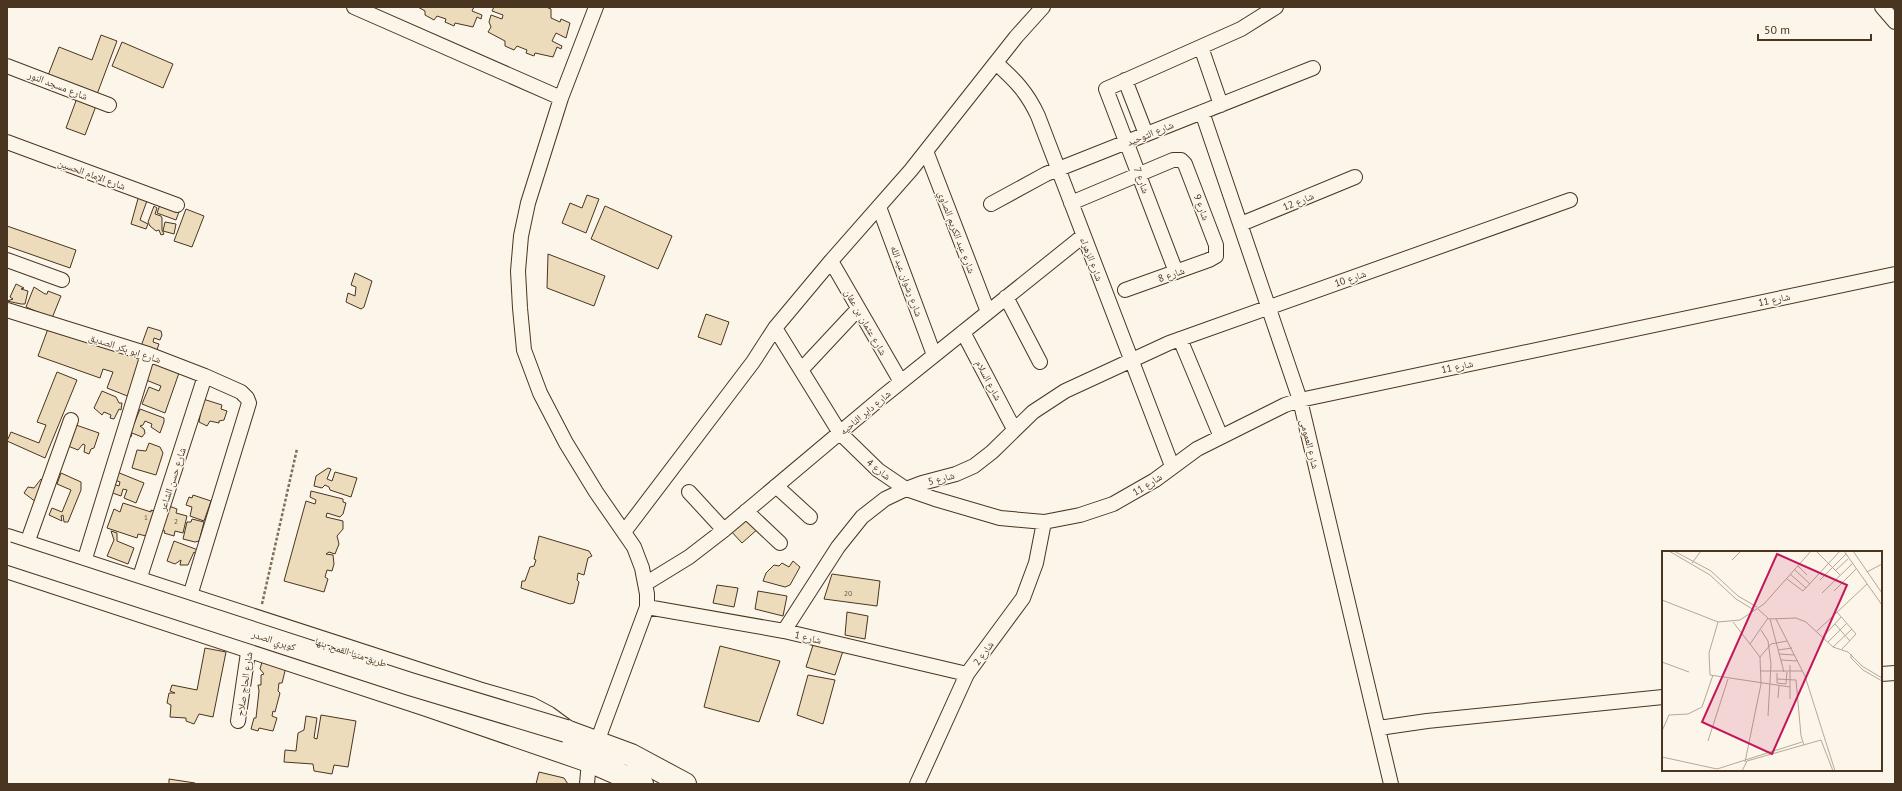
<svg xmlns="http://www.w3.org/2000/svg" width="1902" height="791" font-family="'PT Sans','Noto Naskh Arabic',sans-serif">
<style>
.building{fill:#ecdcbc;stroke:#4a3520}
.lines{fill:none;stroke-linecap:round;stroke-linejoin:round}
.minor-casing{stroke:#4a3520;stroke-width:16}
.trunk-casing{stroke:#4a3520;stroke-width:24}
.path{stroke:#7f6f5c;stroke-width:2.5;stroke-dasharray:3 2;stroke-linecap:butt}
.minor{stroke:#fbf6e9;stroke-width:14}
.trunk{stroke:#fbf6e9;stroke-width:22}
.trunk-bridge-casing{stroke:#4a3520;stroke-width:24;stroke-linecap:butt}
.trunk-bridge{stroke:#fbf6e9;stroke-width:22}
.labels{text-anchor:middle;stroke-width:3;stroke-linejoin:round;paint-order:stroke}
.number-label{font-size:8px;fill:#725f47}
.street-label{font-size:10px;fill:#4a3520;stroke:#fbf6e9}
.inset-road{fill:none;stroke:#b4a999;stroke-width:1}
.view{fill:#c2185b;fill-opacity:0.15;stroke:#c2185b;stroke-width:2}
.inset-edge{fill:none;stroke:#4a3520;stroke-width:2}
</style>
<rect width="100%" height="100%" fill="#fbf6e9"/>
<path class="building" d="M418 7H474L472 11 482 15 481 19 477 17 473 27 455 23 454 26 445 22 446 19 437 16 434 20 425 15V11Z
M494 7H546L551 9V18L560 22 561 19 570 23 566 38 556 33 552 41 562 46 561 49 557 47 553 57 535 53 534 56 526 53 527 50 517 46 514 50 505 46V41L488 32 491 27 489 22 491 15 502 19 503 15 492 11Z
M101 35 117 41 96 97 47 78 59 47 92 60Z
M122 42 173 64 163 88 112 66Z
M77 98 96 106 85 135 66 128Z
M139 195 148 198 140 220 148 224 146 229 131 224Z
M587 195 599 199 586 233 562 223 570 203 582 208Z
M161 202 180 209 176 220 157 213Z
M154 206 157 208 155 214 161 216 162 218V230L164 234 161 235 159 230 156 231 150 226 148 222Z
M605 206 672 236 658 269 591 239Z
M186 209 204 216 192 247 174 241Z
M165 222 176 224 174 234 163 231Z
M7 226 76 250 70 268 7 246Z
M548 254 605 276 594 306 547 288Z
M355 273 372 281 364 307 361 309 346 302 348 293 355 296 356 287 351 285Z
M16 284 24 288 21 289 28 291 25 304H21L7 301 13 299 10 297Z
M34 287 45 294H47L48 291 61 296 52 318 26 307Z
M706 314 729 322 721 345 698 337Z
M49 326 143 360 130 397 107 388 113 372 103 369 100 378 38 356Z
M148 327 161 331 162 335 160 340 154 338 153 342 159 344 155 355 140 349Z
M153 360 180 370 165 413 142 404 149 387 159 391 161 386 146 380Z
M57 372 77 380 45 458 7 441 11 432 39 443 46 425 37 422Z
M102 391 116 397 119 403H122L121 410 119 409 114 419 110 418 111 415 104 412 102 415 94 408Z
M203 399 222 405 221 409 227 411 224 420 219 421V423L210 421 207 426 199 422Z
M140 409 164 418V422L160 433 151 427 152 424 145 421 143 425 140 426 144 429 145 433 142 437 132 433 131 437 125 435 130 422 134 424Z
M76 425 99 433 94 448 91 449 89 454 84 452 85 445 83 444 78 450 68 446Z
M149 443 160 447 163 453 156 475 132 468 137 450 146 451Z
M328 468 331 469 327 479 332 481 335 472 357 478 351 497 330 490 329 487 325 485 322 488 314 486 316 476Z
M117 472 144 483 136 503 124 498 127 490 123 489 121 496 110 492 113 484 119 486 120 482 115 480Z
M61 473 81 482V490L68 522H64L63 515 61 516 62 521 49 515 52 508 62 512 71 490 57 484Z
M41 479 48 484 40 505 24 493 28 487 34 488Z
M311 491 343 499V502L346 503 343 514 340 517 327 513 326 517 343 521V529L337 536 339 544 335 554 329 552 326 554 333 555 334 564 332 571 327 570 325 577 328 579 324 592 284 581 306 501 315 504 316 500 310 497Z
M193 495 211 501 204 521 190 516 192 507 186 505 189 497 192 498Z
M123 503 151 512V510L154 511 146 536 138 534 137 538 107 528 114 509 120 512Z
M169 506 177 509 176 513 187 516 183 533 175 531 174 536 164 533 165 531 158 529Z
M746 513 760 527 742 543 729 529Z
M192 519 204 522 199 541 195 542 183 539 187 522H191Z
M111 531 117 533V541L134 548 128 564 107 556 114 540Z
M539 536 589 551 592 556 588 558 584 575 578 573 577 580 579 582 574 603 570 604 521 588 522 581H525L530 567 534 566 536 560 534 559Z
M174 541 198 550 197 554 194 552 188 565H180L181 560 175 564 167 561Z
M793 561 800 567 790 585 785 587 763 581 766 573 774 565 779 566 782 563 789 567Z
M832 574 880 581 877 606 824 599Z
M717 585 738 588 734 607 713 603Z
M758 591 787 596 783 616 755 609Z
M847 612 868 616 865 639 845 635Z
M814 642 844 648 835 675 806 667Z
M720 646 780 661 759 722 704 707Z
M205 648 226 652 213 717 199 714 194 724 186 721V718L170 717 171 705 167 703 169 693H175L170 691 172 685 197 690Z
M262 662 286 667 282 683H279L278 691 280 693 275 712 273 711 272 716 277 718 273 731 259 728 258 731 251 729 254 718H256L259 691 258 685H261V675L264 674 260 669Z
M808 675 835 680 823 724 797 715Z
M321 715 356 721 348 767 334 765 332 774 314 771 313 764 284 762 285 750 296 751 298 733 304 730 306 716 317 718 314 738 317 739Z
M539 772 564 778 568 784H536Z
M169 779 195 783 194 784H169Z"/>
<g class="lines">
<g class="minor-casing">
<path id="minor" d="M354 7 561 98
M596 7 561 98 528 203 521 236 518 271 520 308 524 350 540 393 566 443 596 492 634 547 642 568 647 594V607L597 742
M1882 7 1895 22
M1201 47 1221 105
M996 63C1015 80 1027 92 1038 116L1172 466
M7 66 109 105
M1125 80 1146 134
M1202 112 1300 400 1391 784
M7 142 177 205
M926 151 988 312
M1071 203 1173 160H1181L1185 164 1216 245V256L1209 260 1125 290
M991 204 1046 174 1313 68
M879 207 934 355
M1241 224 1355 177
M7 260 62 280
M831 261 901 382
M1176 272 1106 89 1241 29 1276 7
M1006 297 1040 362
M7 310 148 354 205 376 241 392 247 398 249 403 189 599
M775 328 840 433 878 470 906 489 935 499 1000 518 1044 522 1080 515 1113 504 1155 480 1197 449 1285 405 1300 400 1895 274
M963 332 1014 429
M1180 339 1221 437
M801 370 858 309
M776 486 810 517
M689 492 724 530
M746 511 780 543
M624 532 753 362 775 328 831 261 911 170 1016 37 1043 7
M26 546 71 420
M83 565 148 354
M138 583 205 376
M645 584 689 557 724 530 881 398 1083 236
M647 607 784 631 967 674
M784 631 838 547 862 517 885 499 906 489 922 483 956 474 974 466 992 452 1033 412 1065 391 1169 343 1570 200
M1881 674 1895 673
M238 721 249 646
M1379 728 1427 721 1663 697
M587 784 589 761
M917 784 967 674 1023 598 1036 563 1044 522"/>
</g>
<g class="trunk-casing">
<path id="trunk" d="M7 540 478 693 530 708 547 717 566 731 631 755 685 784
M7 567 427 705 589 761 642 784"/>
</g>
<path class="path" d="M262 604 297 449"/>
<use href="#minor" class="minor"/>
<use href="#trunk" class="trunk"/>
<g class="trunk-bridge-casing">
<path id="trunk-bridge" d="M7 553 410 684 566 731"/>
</g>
<use href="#trunk-bridge" class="trunk-bridge"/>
</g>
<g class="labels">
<g class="number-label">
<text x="146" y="520">1</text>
<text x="176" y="524">2</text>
<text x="848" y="596">20</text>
</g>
<g class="street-label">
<text transform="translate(58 85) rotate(21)" y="4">شارع مسجد النور</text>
<text transform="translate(1150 133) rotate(-22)" y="4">شارع التوحيد</text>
<text transform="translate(92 174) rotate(20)" y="4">شارع الإمام الحسين</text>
<text transform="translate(1142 180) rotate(70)" y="4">شارع 7</text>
<text transform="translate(1298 201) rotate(-22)" y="4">شارع 12</text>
<text transform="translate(1202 207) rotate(69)" y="4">شارع 9</text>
<text transform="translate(957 232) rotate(69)" y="4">شارع عبد الكريم الصاوي</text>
<text transform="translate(1092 259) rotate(69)" y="4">شارع الزهراء</text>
<text transform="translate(1171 274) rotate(-19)" y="4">شارع 8</text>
<text transform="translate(1350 278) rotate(-19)" y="4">شارع 10</text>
<text transform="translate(907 281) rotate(70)" y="4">شارع رشوان عبد الله</text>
<text transform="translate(1774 299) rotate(-12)" y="4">شارع 11</text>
<text transform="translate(866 322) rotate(60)" y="4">شارع عثمان بن عفان</text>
<text transform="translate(125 348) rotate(18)" y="4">شارع ابو بكر الصديق</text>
<text transform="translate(1457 366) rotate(-12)" y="4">شارع 11</text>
<text transform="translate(989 380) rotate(62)" y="4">شارع السلام</text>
<text transform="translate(865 412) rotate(-40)" y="4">شارع داير الناحيه</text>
<text transform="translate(1310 444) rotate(76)" y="4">شارع العمومى</text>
<text transform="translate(879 469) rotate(38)" y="4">شارع 4</text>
<text transform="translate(941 478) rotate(-15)" y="4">شارع 5</text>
<text transform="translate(172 479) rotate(-72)" y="4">شارع حسن الشاعر</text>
<text transform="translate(1147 484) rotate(-32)" y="4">شارع 11</text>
<text transform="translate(808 637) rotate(13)" y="4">شارع 1</text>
<text transform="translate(274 640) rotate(18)" y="4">كوبري الصدر</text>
<text transform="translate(351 652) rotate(18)" y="4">طريق منيا القمح, بنها</text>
<text transform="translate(983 653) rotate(-54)" y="4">شارع 2</text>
<text transform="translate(244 684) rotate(-82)" y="4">شارع الحاج صلاح</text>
</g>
</g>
<g transform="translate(1662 551)">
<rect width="220" height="220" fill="#fbf6e9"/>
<path class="inset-road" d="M7 0 48 24 74 48 92 59M12 0 49 20 76 45 95 56M154 0 178 24M182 0 220 54M191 0 220 42M70 9 79 0M30 12 39 0M136 15 145 24M133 19 148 33M174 19 186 8M205 21 220 13M128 23 144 37M125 28 141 40 178 0M158 29 184 3M172 40 194 18M160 42 191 12M0 49 56 71 78 69 102 53 149 0M96 58 107 68 134 67 144 71 171 96 186 101 200 115 220 127M175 61 194 83 180 98M108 68 122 121M114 68 143 125 173 220M56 71 47 102 48 124 128 136M71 71 98 106M173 73 188 90M99 79 106 90 109 113 106 165M155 80 205 33M161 86 179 66M166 91 185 72M88 93 106 67M171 96 190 78M116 99 130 97M117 103 132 104M189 103V107L201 119 220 130M119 109 136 110M0 111 27 121M98 120H140M115 122V132L124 133 125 121M115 128 134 129 139 185 142 194M116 147 117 135M128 148V114M0 180 7 164 26 163 40 156 51 124M46 190 66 128M0 206 55 218 140 191M83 211 99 133 98 106 109 93 125 90M80 220 85 210 159 189 171 220"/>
<path class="view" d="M115 3 185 34 110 203 40 171Z"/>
<rect width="220" height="220" class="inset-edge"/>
</g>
<rect width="1902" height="791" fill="none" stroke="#4a3520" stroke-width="16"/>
<path d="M1758 34v6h113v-6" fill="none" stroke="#4a3520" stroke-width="2"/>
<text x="1764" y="34" font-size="12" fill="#4a3520" stroke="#fbf6e9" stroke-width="3" paint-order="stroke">50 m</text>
</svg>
